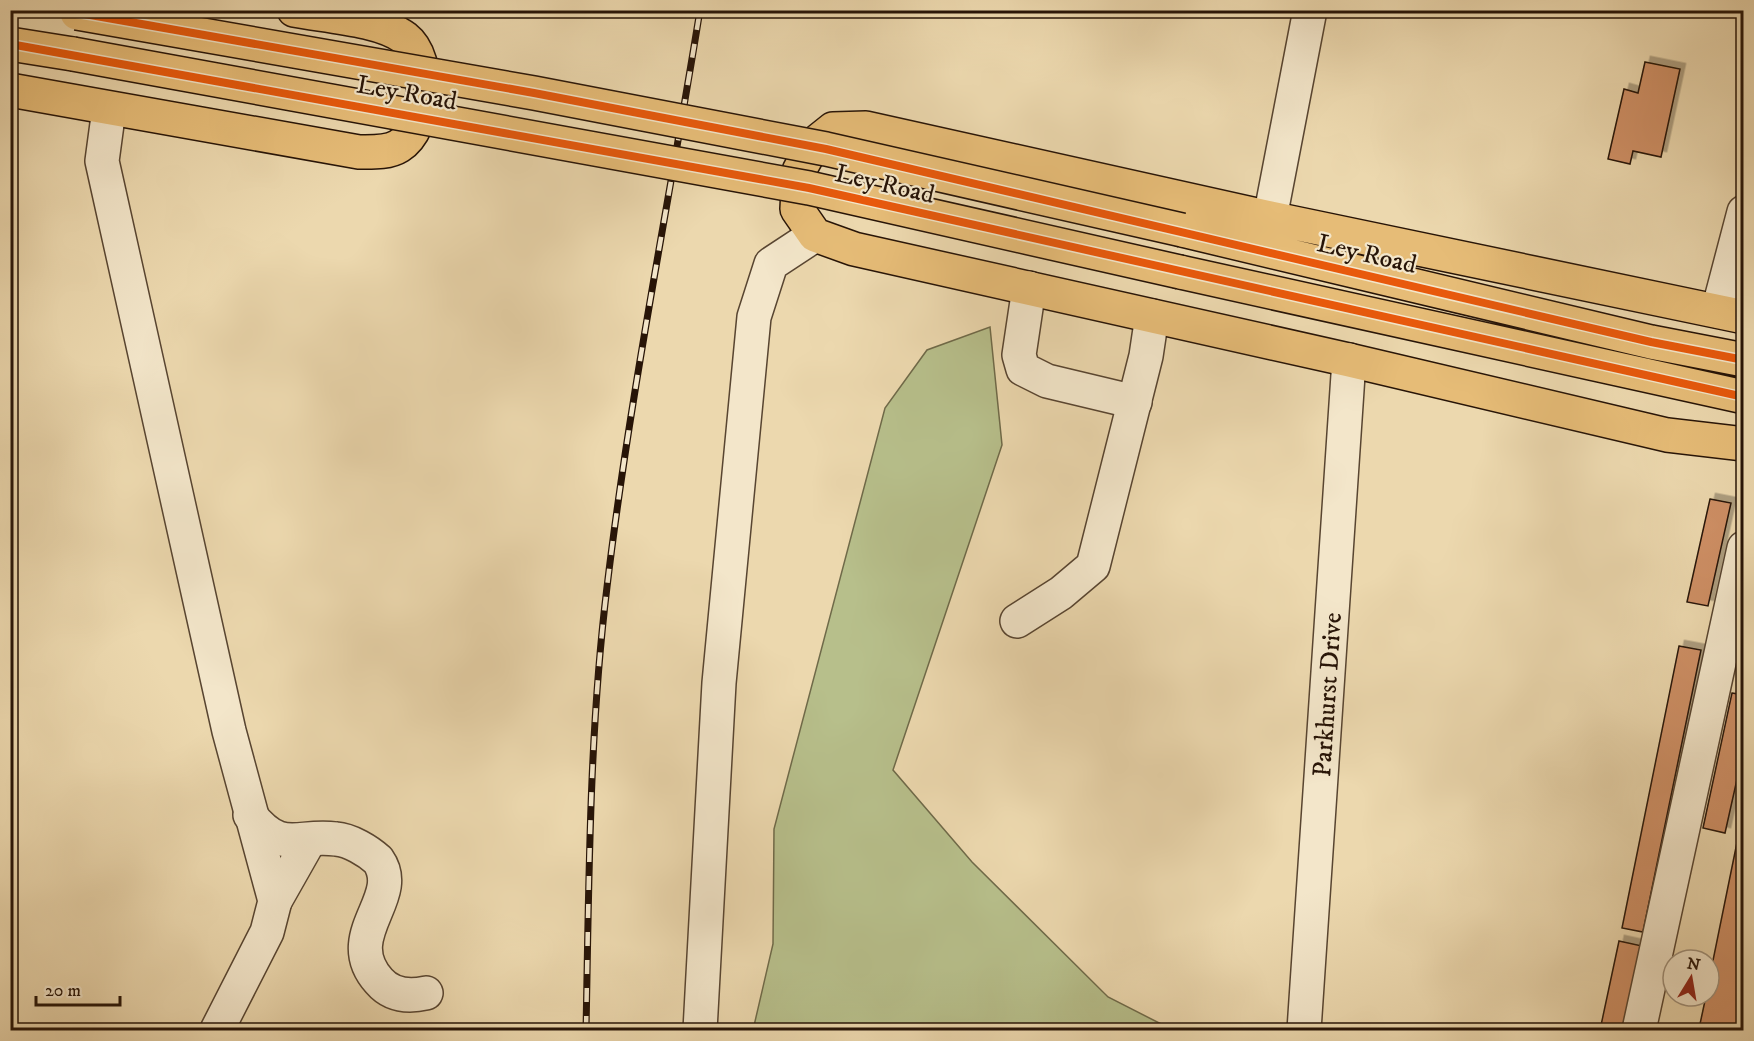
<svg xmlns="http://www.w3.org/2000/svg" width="1754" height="1041" font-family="'IM FELL DW Pica',serif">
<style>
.green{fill:#b7bf8b;stroke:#6f6a49;stroke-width:1.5}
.building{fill:#cf9066;stroke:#271407;stroke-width:1.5;filter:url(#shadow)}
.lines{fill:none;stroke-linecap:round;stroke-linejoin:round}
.minor-casing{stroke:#584531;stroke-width:36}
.major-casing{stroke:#271407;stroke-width:36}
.minor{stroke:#f3e6ca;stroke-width:33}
.major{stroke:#e6bc77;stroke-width:33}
.rail-casing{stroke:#271407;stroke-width:7}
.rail{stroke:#f3e6ca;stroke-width:4.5;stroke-dasharray:14;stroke-linecap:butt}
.major-bridge-casing{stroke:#271407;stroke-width:36;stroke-linecap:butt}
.major-bridge{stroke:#e6bc77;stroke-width:33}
.cycleway-casing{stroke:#f3e6ca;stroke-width:11}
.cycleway{stroke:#e8590c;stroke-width:8}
.labels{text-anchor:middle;stroke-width:4.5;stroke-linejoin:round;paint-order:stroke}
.street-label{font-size:26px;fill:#271407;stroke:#f3e6ca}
</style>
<defs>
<filter id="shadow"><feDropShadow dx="5.5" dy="-5.5" stdDeviation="0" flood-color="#0004"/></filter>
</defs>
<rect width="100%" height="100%" fill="#ecd8ae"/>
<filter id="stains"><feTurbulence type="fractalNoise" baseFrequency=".00333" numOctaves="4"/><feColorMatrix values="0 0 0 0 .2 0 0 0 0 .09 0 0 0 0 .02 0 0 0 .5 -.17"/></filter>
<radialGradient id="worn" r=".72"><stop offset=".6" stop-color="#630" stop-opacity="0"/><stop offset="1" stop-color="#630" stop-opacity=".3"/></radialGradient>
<path class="green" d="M990 327 1002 445 893 770 972 862 1108 997 1173 1030H753L773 944 774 829 885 408 927 350Z"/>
<path class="building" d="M1645 62 1680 69 1661 157 1633 151 1630 164 1608 159 1624 89 1638 93Z
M1710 499 1731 503 1708 606 1687 602Z
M1679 646 1701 650 1643 932 1622 928Z
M1732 693 1744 695V748L1725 833 1703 828Z
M1744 808V1030H1730L1700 1024 1706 996H1709V980Z
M1619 941 1642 946 1624 1030H1600Z"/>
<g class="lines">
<g class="minor-casing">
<g id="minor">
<path d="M109 109 102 161 229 731 275 901 267 932 217 1030"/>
<path d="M1270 218 1310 10"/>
<path d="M1029 288 1019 355 1023 369 1047 381 1135 402"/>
<path d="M1718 311 1744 212"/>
<path d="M1017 621 1061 593 1093 566 1146 356 1152 316"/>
<path d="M250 815C283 855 295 834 336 839 350 840 368 851 378 860 405 898 338 935 379 981 391 995 408 997 426 993"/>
<path d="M275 901 309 841"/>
<path d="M700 1030 719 683 754 317 771 264 815 235"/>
<path id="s1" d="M1304 1030 1349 360"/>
<path d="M1639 1030 1744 548"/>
</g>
</g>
<g class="major-casing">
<path id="major" d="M10 44 73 54
M10 90 359 152C372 152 388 153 399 146 428 128 432 59 405 38 380 19 325 16 294 10
M1182 230 1651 342 1744 360
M1180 272 1744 397
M1744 317 1270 218 866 128 833 129 813 145 799 171 797 209 815 235 854 249 1349 360 1667 435 1744 444"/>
</g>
<use href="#minor" class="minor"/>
<use href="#major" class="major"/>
<g class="rail-casing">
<path id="rail" d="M586 1030C589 883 589 734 607 587 630 394 669 203 700 10"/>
</g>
<use href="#rail" class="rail"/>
<g class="major-bridge-casing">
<path id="major-bridge" d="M77 13 534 93 826 149 1182 230
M73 54 809 188 1180 272"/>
</g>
<use href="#major-bridge" class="major-bridge"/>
<g class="cycleway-casing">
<path id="cycleway" d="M62 10 534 93 826 149 1651 342 1744 360
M10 44 809 188 1744 397"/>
</g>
<use href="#cycleway" class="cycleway"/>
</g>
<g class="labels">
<g class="street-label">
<text transform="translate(407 92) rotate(10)" y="9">Ley Road</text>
<text transform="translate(885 183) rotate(13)" y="9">Ley Road</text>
<text transform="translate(1367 253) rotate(13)" y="9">Ley Road</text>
<text dy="9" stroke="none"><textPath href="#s1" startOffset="336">Parkhurst Drive</textPath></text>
</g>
</g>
<rect width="1754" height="1041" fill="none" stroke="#ecd8ae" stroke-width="36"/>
<rect x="12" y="12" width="1730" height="1017" fill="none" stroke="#271407" stroke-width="3"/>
<rect x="18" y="18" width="1718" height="1005" fill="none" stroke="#271407" stroke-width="1.5"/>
<g transform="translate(1691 978) rotate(11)"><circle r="28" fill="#f3e6ca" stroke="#a1927c" stroke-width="1.5"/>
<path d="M0-4.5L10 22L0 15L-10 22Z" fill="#8f2418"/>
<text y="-9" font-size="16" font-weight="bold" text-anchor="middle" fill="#271407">N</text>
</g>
<path d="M36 996v9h84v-9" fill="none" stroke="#271407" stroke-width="3"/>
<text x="45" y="996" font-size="18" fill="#271407" stroke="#f3e6ca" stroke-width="4.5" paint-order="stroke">20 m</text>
<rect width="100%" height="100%" filter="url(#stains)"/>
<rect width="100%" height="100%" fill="url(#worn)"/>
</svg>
